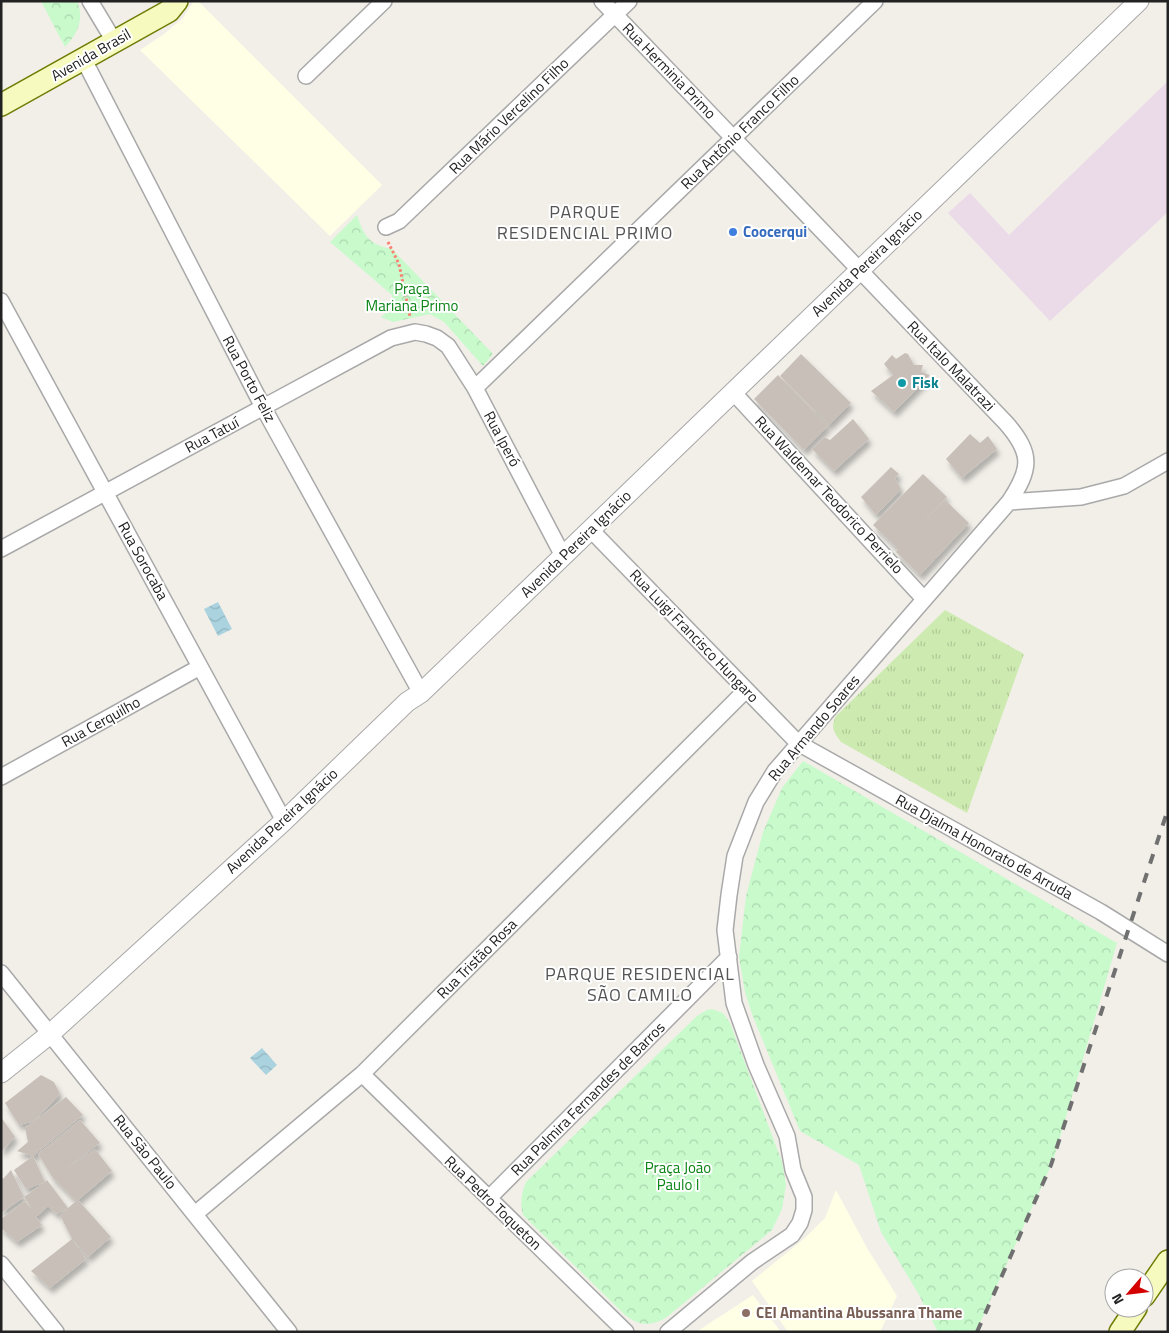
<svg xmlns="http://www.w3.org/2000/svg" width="1169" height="1333" font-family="'Titillium Web',sans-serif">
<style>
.industrial{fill:#ebdbe8}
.education{fill:#ffffe5}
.grass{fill:url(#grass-tufts)}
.park{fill:url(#park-crowns)}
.water{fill:url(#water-waves)}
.building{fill:#c7bfb8;filter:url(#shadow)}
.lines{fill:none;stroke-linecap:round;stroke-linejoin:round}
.minor-casing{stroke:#a9a9a9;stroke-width:18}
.tertiary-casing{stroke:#a9a9a9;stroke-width:21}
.secondary-casing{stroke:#707d05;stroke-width:24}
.path{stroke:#fa8072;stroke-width:3;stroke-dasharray:2.5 2.5;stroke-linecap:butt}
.minor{stroke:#fff;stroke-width:15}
.tertiary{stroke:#fff;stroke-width:19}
.secondary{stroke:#f7fabf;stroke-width:21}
.rail{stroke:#707070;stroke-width:4;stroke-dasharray:10 10;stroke-linecap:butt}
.shop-dot{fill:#3f7fe0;stroke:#fff;stroke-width:2}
.culture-dot{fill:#0f9aa8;stroke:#fff;stroke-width:2}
.education-dot{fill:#8d6e63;stroke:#fff;stroke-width:2}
.labels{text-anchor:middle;stroke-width:4;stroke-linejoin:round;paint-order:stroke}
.street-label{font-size:15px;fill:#222;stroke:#fff}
.shop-label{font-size:15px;font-weight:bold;fill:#366cbe;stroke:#fff;text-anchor:start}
.park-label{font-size:15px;fill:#0c8416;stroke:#fff}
.culture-label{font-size:15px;font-weight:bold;fill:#0d838f;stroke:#fff;text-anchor:start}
.education-label{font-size:15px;font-weight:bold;fill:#785e54;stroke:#fff;text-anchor:start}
.quarter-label{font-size:18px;letter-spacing:1px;fill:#555;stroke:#fff}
</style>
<defs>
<pattern id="grass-tufts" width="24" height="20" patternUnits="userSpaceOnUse" patternTransform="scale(1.25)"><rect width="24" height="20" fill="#cdebb0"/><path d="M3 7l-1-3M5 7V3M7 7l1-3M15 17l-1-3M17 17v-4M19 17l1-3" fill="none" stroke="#b0c997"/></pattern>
<pattern id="park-crowns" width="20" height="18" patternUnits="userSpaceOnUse" patternTransform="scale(1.25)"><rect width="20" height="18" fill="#c8facc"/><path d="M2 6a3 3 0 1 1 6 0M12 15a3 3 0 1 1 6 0" fill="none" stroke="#acd6af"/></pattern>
<pattern id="water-waves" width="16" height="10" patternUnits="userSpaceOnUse" patternTransform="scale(1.25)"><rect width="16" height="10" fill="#aad3df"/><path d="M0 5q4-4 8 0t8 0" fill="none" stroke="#92b5bf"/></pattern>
<filter id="shadow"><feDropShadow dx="3" dy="5.5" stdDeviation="2.5" flood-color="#0004"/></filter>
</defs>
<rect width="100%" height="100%" fill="#f2efe9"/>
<path class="industrial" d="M1168 81V212L1050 321 948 213 970 193 1009 235Z"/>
<path class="education" d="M194 1H198L382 185 330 236 140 50 164 34 183 18Z
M836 1190 867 1248 897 1296 880 1332H788L752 1281 805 1238 825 1218Z
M753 1295 781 1332H696Z"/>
<path class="grass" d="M945 610 1024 654 967 813 841 742C834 732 830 728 836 716Z"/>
<path class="park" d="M41 1H77C85 19 77 35 65 47Z
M357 215C364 237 370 245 392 249L493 354 483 366 444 322 430 314 393 322 381 317 393 307 394 302 392 295 330 242Z
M803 761 1117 943 1053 1161 976 1332H938L918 1293 881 1232 859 1165 800 1131 752 1014 745 992 739 957 746 896 763 832 782 788Z
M712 1009 723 1013 730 1023 782 1162 786 1185 782 1209 772 1230 667 1317C651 1327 638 1326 624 1314L523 1215C520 1203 521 1194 526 1182L697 1016 707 1010Z"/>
<path class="water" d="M218 602 232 629 218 636 204 609Z
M262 1048 277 1065 266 1075 250 1058Z"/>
<path class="building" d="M905 353 908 354 914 365H923L921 372 930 375 894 412 871 391 893 375 884 364 892 355 896 359Z
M801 354 851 403 829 425 780 376Z
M778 375 828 426 804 450 754 399Z
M853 419 869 439 834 471 812 449 824 437 830 440Z
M970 434 980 443 988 436 997 449 962 478 946 459Z
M891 467 899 474 895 478 901 489 876 515 861 497Z
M923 474 947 497 905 540 945 500 969 523 920 575 896 552 898 549 873 525Z
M41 1075 54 1082 60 1094 34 1121 19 1125 5 1103Z
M66 1097 83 1115 33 1156 45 1182 47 1180 68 1208 57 1214 48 1206 36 1217 42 1225 17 1242 1 1228V1219L25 1201 33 1211 24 1197 45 1182 26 1189 14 1170 33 1156 17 1151 28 1142 25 1128Z
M1 1117 15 1137 1 1152Z
M80 1120 100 1143 61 1172 95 1149 112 1171 78 1200 111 1237 88 1257 72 1239 86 1259 50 1288 31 1271 72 1239 60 1215 76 1201 53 1178 38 1154Z
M11 1170 24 1197 1 1213V1176L3 1179Z"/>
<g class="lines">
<g class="minor-casing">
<path id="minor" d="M90 1 114 41
M602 1 1006 423C1033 454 1031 469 1009 502L775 771 756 802 735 856 729 895 725 930 734 1003 756 1065 787 1136 793 1170 804 1197V1210L800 1223 792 1235 752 1262 668 1332
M84 60 263 407 421 693
M306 76 384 1
M386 227 399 221 629 1
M1 301 284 821
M475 388 875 1
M733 392 924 599
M1009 502 1081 497 1124 486 1168 461
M590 529 798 743 1101 912 1168 954
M1 549 391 338 415 332 426 334 437 338 448 346 475 388 563 556
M1 777 200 667
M1 973 289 1332
M362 1074 626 1332
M489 1198 729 957
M195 1214 362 1074 746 690
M1 1264 56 1332"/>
</g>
<g class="tertiary-casing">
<path id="tertiary" d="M1 1073 50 1034 284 821 407 702 421 693 1139 1"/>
</g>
<g class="secondary-casing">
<path id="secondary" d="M1 105 169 11 177 1
M1144 1296 1168 1261
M1120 1332 1136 1308"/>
</g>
<path class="path" d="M388 242 399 264 410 317"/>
<use href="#minor" class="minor"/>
<use href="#tertiary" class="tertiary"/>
<use href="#secondary" class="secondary"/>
<path class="rail" d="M977 1332 1051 1165 1168 809"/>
</g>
<circle class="shop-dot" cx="733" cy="232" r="5"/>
<circle class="culture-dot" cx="902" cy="383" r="5"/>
<circle class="education-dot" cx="746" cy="1313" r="5"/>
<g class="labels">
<g class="street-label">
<text transform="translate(91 55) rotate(-30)" y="5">Avenida Brasil</text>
<text transform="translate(669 71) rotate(46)" y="5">Rua Herminia Primo</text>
<text transform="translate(509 116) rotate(-44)" y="5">Rua Mário Vercelino Filho</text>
<text transform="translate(740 132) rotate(-44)" y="5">Rua Antônio Franco Filho</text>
<text transform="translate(867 263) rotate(-44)" y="5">Avenida Pereira Ignácio</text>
<text transform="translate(951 366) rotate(46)" y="5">Rua Italo Malatrazi</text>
<text transform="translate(249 379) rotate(62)" y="5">Rua Porto Feliz</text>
<text transform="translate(212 435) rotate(-28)" y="5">Rua Tatuí</text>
<text transform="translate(502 439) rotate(62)" y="5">Rua Iperó</text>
<text transform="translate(829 495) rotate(47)" y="5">Rua Waldemar Teodorico Perrielo</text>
<text transform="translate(576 544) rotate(-44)" y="5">Avenida Pereira Ignácio</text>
<text transform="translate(143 561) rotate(61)" y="5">Rua Sorocaba</text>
<text transform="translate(694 636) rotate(46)" y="5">Rua Luigi Francisco Hungaro</text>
<text transform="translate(101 722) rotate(-29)" y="5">Rua Cerquilho</text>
<text transform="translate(814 728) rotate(-50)" y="5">Rua Armando Soares</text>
<text transform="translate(282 821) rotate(-43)" y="5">Avenida Pereira Ignácio</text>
<text transform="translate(984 847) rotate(29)" y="5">Rua Djalma Honorato de Arruda</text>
<text transform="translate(477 959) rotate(-45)" y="5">Rua Tristão Rosa</text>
<text transform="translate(588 1099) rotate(-45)" y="5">Rua Palmira Fernandes de Barros</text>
<text transform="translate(145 1152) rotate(51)" y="5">Rua São Paulo</text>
<text transform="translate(493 1203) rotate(44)" y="5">Rua Pedro Toqueton</text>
</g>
<g class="shop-label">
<text x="743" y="237">Coocerqui</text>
</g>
<g class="park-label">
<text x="412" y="294">Praça<tspan x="412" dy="17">Mariana Primo</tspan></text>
<text x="678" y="1173">Praça João<tspan x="678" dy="17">Paulo I</tspan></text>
</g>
<g class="culture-label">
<text x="912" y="388">Fisk</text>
</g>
<g class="education-label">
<text x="756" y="1318">CEI Amantina Abussanra Thame</text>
</g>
<g class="quarter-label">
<text x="585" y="218">PARQUE<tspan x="585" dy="21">RESIDENCIAL PRIMO</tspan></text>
<text x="640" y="980">PARQUE RESIDENCIAL<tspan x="640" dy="21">SÃO CAMILO</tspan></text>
</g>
</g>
<rect width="1169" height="1333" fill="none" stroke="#222222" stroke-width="5"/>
<g transform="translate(1129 1293) rotate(242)"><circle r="24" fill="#ffffff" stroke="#a7a7a7"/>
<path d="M0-4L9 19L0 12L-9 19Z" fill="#d40000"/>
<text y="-8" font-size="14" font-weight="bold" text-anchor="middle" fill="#222222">N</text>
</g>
</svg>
